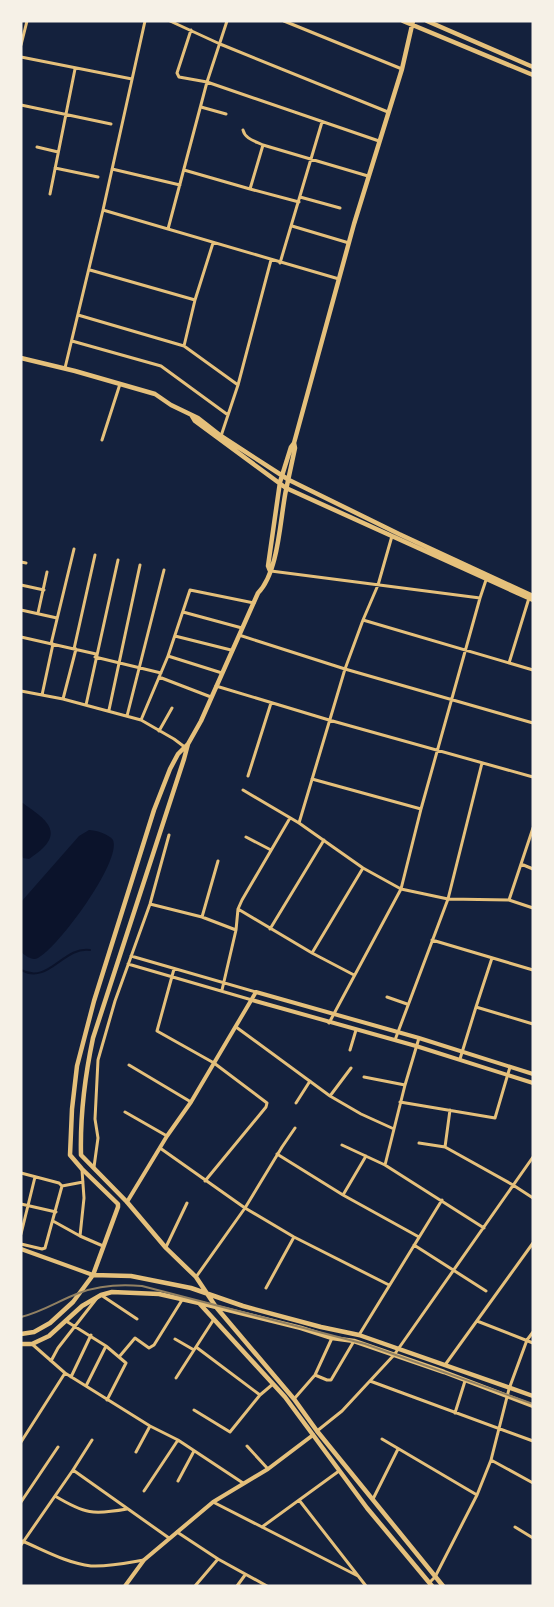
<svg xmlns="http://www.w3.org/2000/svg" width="554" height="1607" font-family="'Fira Sans Condensed',sans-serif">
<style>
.water{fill:#0b132b}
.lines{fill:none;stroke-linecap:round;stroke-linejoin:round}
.stream{stroke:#0b132b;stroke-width:2}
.minor{stroke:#e5c07b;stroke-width:3}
.tertiary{stroke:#e5c07b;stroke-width:4}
.secondary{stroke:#e5c07b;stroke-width:4.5}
.rail{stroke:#918062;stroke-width:2}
</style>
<rect width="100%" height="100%" fill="#14213d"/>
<path class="water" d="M21 802C51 822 66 835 29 859L23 858 21 854Z
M89 830C95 830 109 834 113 840 122 861 58 948 38 958 32 961 26 956 21 952V902L79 836Z"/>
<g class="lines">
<path class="stream" d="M21 970C49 985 63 946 90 950"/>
<path class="minor" d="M145 21 103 210 339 279
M170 21 220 44 388 112
M284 21 402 69
M191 30 177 73 179 77 207 82 379 141
M21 45 27 21
M21 57 132 79
M21 105 111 124
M201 107 226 114
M243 130C245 139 255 141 263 145L368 176
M263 145 250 189 299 202
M37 147 58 152
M55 168 98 177
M112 169 180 185
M184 170 250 189
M50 194 75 69
M300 197 340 208
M292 226 349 243
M168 229 207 82 227 21
M280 263 322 122
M90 270 195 300
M78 315 184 346 238 385
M72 341 161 366 228 415
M184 346 195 300 213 243
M65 368 103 210
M221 436 238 385 271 260
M102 440 120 384
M21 562 26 563
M271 571 480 598 486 580
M21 585 44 590
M21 610 57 618
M183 612 242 628
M38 613 47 572
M363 620 533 670
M239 635 345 669 533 723
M175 636 231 650
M21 637 96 654
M51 644 74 549
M74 649 95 555
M168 656 222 673
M95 657 161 673
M509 663 529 598
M159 677 211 697
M216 686 329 720 533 777
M21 691 63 699 141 720 174 739 186 748
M42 695 53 644
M63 699 76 649
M86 705 118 560
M109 710 140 565
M127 716 164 570
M141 720 168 656 190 590 254 603
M159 731 172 708
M248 776 271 703
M312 779 421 809
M243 790 299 823 363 868 401 889 448 899 509 900 533 908
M299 823 345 669 363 620 378 585 392 536
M246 837 271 850
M521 864 533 869
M509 900 533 828
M150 904 202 917 236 930
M238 909 312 953 354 975
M202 917 218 861
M270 929 324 840
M432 940 533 970
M312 953 363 868
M131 956 256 992
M128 964 252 1000
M174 969 157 1031 214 1063 267 1103 266 1107 205 1181
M222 990 236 930 238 909 242 900 290 818
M387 997 407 1004
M476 1007 533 1024
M329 1023 401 889 421 809 480 598
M236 1027 330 1096 361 1114 394 1129
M395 1040 448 899 482 763
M350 1050 356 1030
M460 1059 476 1007 492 958
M129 1065 191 1102
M364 1077 405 1085
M330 1096 351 1068
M400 1102 495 1118 510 1067
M296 1103 310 1081
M125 1112 167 1136
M419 1143 445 1147 513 1185 533 1198
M342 1145 385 1165 484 1228
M445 1147 450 1110
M160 1148 245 1208 294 1237 389 1285
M277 1154 343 1195 419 1237
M385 1165 405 1085 419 1038
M94 1167 98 1138 95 1119 98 1060 115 1001 150 904 169 835
M82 1170 84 1198 80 1236 103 1246
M21 1173 59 1183 62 1186 45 1248 42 1249 21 1244
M62 1186 83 1182
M343 1195 366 1156
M21 1204 56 1212
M53 1221 80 1236
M21 1234 35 1177
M414 1245 486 1291
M166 1247 187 1203
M196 1277 245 1208 282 1147 295 1128
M266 1288 294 1237
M101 1295 137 1319
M66 1321 106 1346 126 1363 107 1400
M477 1321 533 1343
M533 1332 527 1340 509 1389 491 1460 533 1483
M359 1335 442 1200
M175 1339 194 1350
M32 1344 65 1373 150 1426 178 1440 243 1483
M196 1347 260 1395
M119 1357 135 1338 149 1348 154 1345 182 1300
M51 1361 58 1348 97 1298
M445 1365 533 1243
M315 1375 327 1380H331L354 1341
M71 1377 91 1335
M176 1378 214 1319
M370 1381 533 1441
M86 1386 106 1346
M294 1399 315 1375 332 1338
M194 1410 230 1432 260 1395 273 1384
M455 1413 465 1381
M317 1431 342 1411 394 1355 533 1157
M382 1439 477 1495
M21 1442 65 1373
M247 1446 268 1469
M136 1452 150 1426
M73 1470 92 1440
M178 1481 194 1451
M144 1491 178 1440
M55 1496C85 1514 93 1515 127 1509
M373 1499 398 1449
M299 1500 366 1586
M21 1502 58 1447
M213 1502 358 1576
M262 1527 339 1471
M515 1527 533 1538
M177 1532 218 1559 267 1586
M22 1541C44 1550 66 1563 91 1566 109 1567 127 1563 144 1560
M21 1545 73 1470 169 1538
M430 1582 435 1577 477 1495 491 1460
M195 1586 218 1559
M237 1586 245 1575"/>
<path class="tertiary" d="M252 1000 416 1046 533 1083
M127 1202 167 1136 191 1102 256 992 419 1038 533 1074
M21 1249 93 1275
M125 1586 144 1560 213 1502 268 1469 313 1435"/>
<path class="secondary" d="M403 21 533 75
M427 21 533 67
M21 358 75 371 155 394 171 405 198 418 221 436 289 480 399 534 533 596
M192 416 195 421 286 488 533 600
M270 571 268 566 280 482 291 447 294 443 354 224 402 69 413 21
M188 744 184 759 93 1038C85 1076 80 1116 81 1155L127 1202 166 1248 196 1277 216 1307 294 1399 317 1431 443 1586
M93 1275 131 1276 191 1288 243 1306 321 1327 359 1335 533 1396
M200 1303 301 1328 332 1338 354 1341 444 1372 533 1406
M21 1334 34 1332 50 1323 73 1302 93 1275 118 1207V1204L82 1169 70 1155 72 1109 77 1066 94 1001 154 810 170 769 178 754 188 744 201 721 258 593C279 572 280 518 286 490 289 476 292 462 295 448L294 443
M21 1344H32L49 1336 82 1306 101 1295 112 1292 159 1294 199 1303 285 1397 367 1508 432 1586"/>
<path class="rail" d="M21 1317C42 1312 60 1300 79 1293 100 1285 120 1284 142 1286L365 1344 533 1404"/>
</g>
<rect width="554" height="1607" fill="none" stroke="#f6f1e7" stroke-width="45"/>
</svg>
